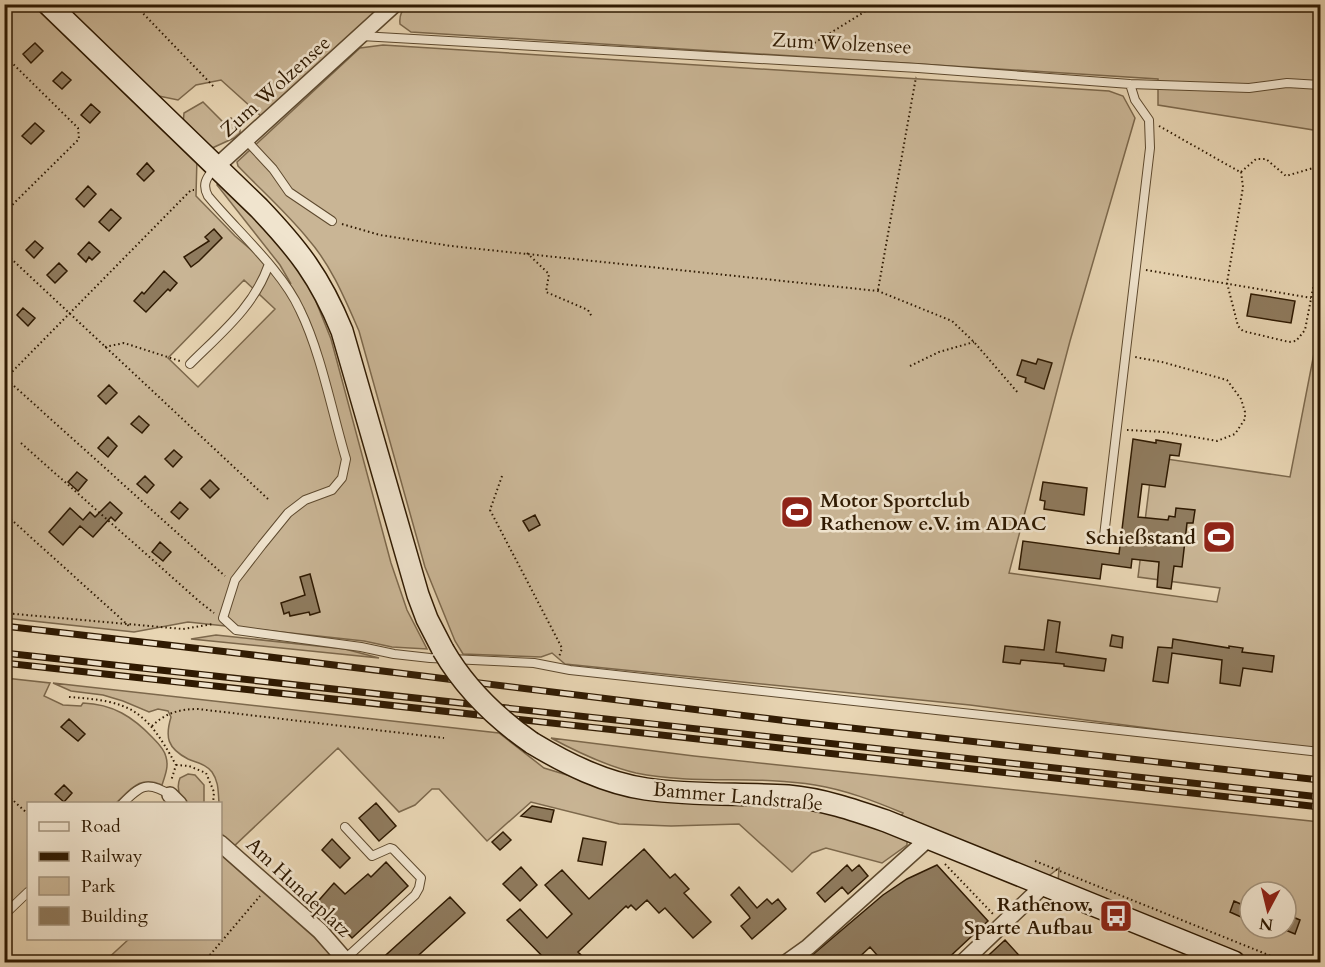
<svg xmlns="http://www.w3.org/2000/svg" width="1325" height="967" font-family="Cardo,serif">
<style>
.green{fill:#c9b595;stroke:#7c684c;stroke-width:1.5;fill-rule:evenodd}
.building{fill:#8f7b5e;stroke:#2f1a02;stroke-width:1.5}
.lines{fill:none;stroke-linecap:round;stroke-linejoin:round}
.service-casing{stroke:#5d492e;stroke-width:10}
.minor-casing{stroke:#5d492e;stroke-width:18}
.secondary-casing{stroke:#2f1a02;stroke-width:24}
.path{stroke:#2f1a02;stroke-width:2;stroke-dasharray:1.5 3;stroke-linecap:butt}
.service{stroke:#f0e4ce;stroke-width:8}
.minor{stroke:#f0e4ce;stroke-width:15}
.secondary{stroke:#f0e4ce;stroke-width:21}
.rail-casing{stroke:#2f1a02;stroke-width:7}
.rail{stroke:#f0e4ce;stroke-width:4.5;stroke-dasharray:14;stroke-linecap:butt}
.secondary-bridge-casing{stroke:#2f1a02;stroke-width:24;stroke-linecap:butt}
.secondary-bridge{stroke:#f0e4ce;stroke-width:21}
.labels{text-anchor:middle;stroke-width:5;stroke-linejoin:round;paint-order:stroke}
.street-label{font-size:20px;fill:#2f1a02;stroke:#f0e4ce}
.poi-label{font-size:20px;font-weight:bold;fill:#2f1a02;stroke:#f0e4ce;text-anchor:end}
</style>
<rect width="100%" height="100%" fill="#e8d5b3"/>
<filter id="stains"><feTurbulence type="fractalNoise" baseFrequency=".00333" numOctaves="4"/><feColorMatrix values="0 0 0 0 .2 0 0 0 0 .09 0 0 0 0 .02 0 0 0 .5 -.17"/></filter>
<radialGradient id="worn" r=".72"><stop offset=".6" stop-color="#630" stop-opacity="0"/><stop offset="1" stop-color="#630" stop-opacity=".3"/></radialGradient>
<path class="green" d="M408 4 1320 5V131L1158 105V79L411 32 400 24C399 15 402 10 408 4Z
M5 5H38L197 157 196 196 235 236 291 284 280 265 217 185 219 181 286 251 309 284 331 339 391 563 407 610 427 649 392 647 364 641 188 622 134 632 5 618ZM244 280 275 309 198 387 168 358Z
M59 5H388L262 117 221 80 196 85 178 100 154 95Z
M383 45 1109 91 1123 96 1135 118 1070 341 1009 573 1217 602 1220 588 1138 577 1153 457 1290 477 1316 343 1320 341V749L1256 742 970 705 565 664 552 653 541 657 463 654 455 641 425 567 359 331C345 299 331 265 308 239 287 213 261 190 238 166L237 162 360 48Z
M203 102 223 122 231 118 240 125V133L234 138 210 149 183 124 184 113Z
M216 635 345 649 379 658 191 639Z
M5 678 50 683 44 696 63 705 81 706 83 703C113 704 133 717 153 738 158 743 165 750 166 757 169 766 165 776 162 785 140 775 131 789 116 803L28 804V888L5 911Z
M53 683 499 733 544 768 633 795 809 807 835 813 907 840V845L882 863 826 848 812 853 792 872 739 824 671 826 619 824 531 802 487 841 439 789H432L415 805 399 812 338 748 232 848 221 833 220 804 219 803C218 792 219 782 212 772 206 764 197 763 188 759 167 748 165 737 171 717L168 711 158 709 149 712 123 701 103 695 71 691Z
M551 738 694 756 1320 822V962H1253L1058 883 1059 868 1046 878 900 818 903 813C874 801 846 790 815 785 756 775 695 785 636 773 606 766 579 753 551 738ZM1250 892H1286V928H1250Z
M188 774 195 775 204 785V803H186C179 796 176 788 180 778Z
M221 855 315 938 337 962H104L129 939 220 938Z"/>
<path class="building" d="M35 43 43 51 31 63 23 54Z
M62 72 71 80 62 89 53 81Z
M91 104 100 112 90 123 81 115Z
M35 123 44 131 31 144 22 136Z
M147 163 154 171 144 181 137 174Z
M88 186 96 194 84 207 76 199Z
M111 209 121 218 109 231 99 222Z
M214 229 222 238 199 261 191 267 184 257 209 241 205 237Z
M35 241 43 248 34 258 26 250Z
M89 242 100 252 92 260 89 257 86 262 78 254Z
M59 263 67 271 55 283 47 275Z
M164 271 177 283 170 291 168 289 146 312 134 301 142 292 144 294Z
M1251 294 1295 301 1291 323 1247 316Z
M23 308 35 318 28 326 17 315Z
M1038 359 1052 363 1044 389 1025 382 1026 378 1017 375 1022 360 1036 364Z
M109 385 117 393 106 404 98 396Z
M139 416 149 425 142 433 131 424Z
M108 437 117 446 108 457 98 448Z
M1133 439 1156 443V440L1181 444 1179 456 1170 455 1165 487 1142 484 1138 517 1168 520 1169 516 1175 517 1176 508 1195 510 1193 523H1187L1182 567 1174 566 1171 589 1157 587 1159 562 1132 559 1131 568 1102 564 1100 579 1019 569 1023 541 1119 554Z
M174 450 182 457 173 467 165 459Z
M77 472 87 480 78 491 68 482Z
M145 476 154 485 147 493 137 484Z
M210 480 219 489 210 498 201 489Z
M1043 482 1087 488 1084 515 1044 509 1045 501 1040 500Z
M110 502 122 513 115 521 111 517 93 537 80 526 63 545 49 532 70 508 83 520 90 512 95 517Z
M180 502 188 509 179 519 171 512Z
M535 515 540 525 529 531 523 521Z
M160 542 171 552 163 561 152 552Z
M310 574 320 612 310 615 309 612 290 616 289 612 284 614 281 603 305 595 300 577Z
M1048 620 1060 622 1056 652 1106 659 1104 671 1064 666V664L1021 660 1020 664 1003 662 1005 646 1044 650Z
M1112 635 1123 637 1122 648 1110 646Z
M1173 639 1229 648V646L1243 648 1242 652 1274 656 1272 672 1243 668 1240 686 1220 683 1222 660 1172 653 1168 683 1153 681 1158 647 1172 648Z
M69 719 85 734 78 741 61 727Z
M64 785 72 793 64 802 55 794Z
M376 803 396 826 379 841 359 818Z
M532 806 554 810 551 822 521 816Z
M503 832 511 840 500 850 492 842Z
M583 838 606 842 602 865 578 861Z
M332 839 350 858 340 868 322 850Z
M644 849 670 878 675 874 689 889 684 893 711 922 693 938 665 908 659 913 647 900 636 910 631 905 628 908 626 906 578 952 581 955 573 963H549L507 920 520 909 547 938 572 914 545 885 562 870 589 899Z
M386 862 408 886 352 938 331 915 328 919 313 907 334 883 345 894 368 874 371 877Z
M847 865 852 871 859 865 868 876 848 894 842 887 825 902 817 893Z
M937 865 988 921 943 963H884L870 947 853 963H803L883 895 907 879Z
M521 867 537 885 520 901 503 884Z
M739 887 757 908 767 899 772 904 778 899 786 909 752 939 741 926 750 918 749 916 731 895Z
M450 897 465 913 410 963H377Z
M1234 901 1245 906 1241 917 1230 912Z
M1288 915 1300 920 1295 934 1283 929 1286 928Z
M1005 940 1026 963H980L991 953Z"/>
<g class="lines">
<g class="service-casing">
<path id="service" d="M361 36 918 68 1130 84 1249 88 1287 83 1320 85
M247 141 273 169 289 192 332 221
M214 169C206 178 202 185 208 196 236 230 282 270 300 310 321 353 332 412 346 459L342 478 332 490 305 500 288 513 262 545 235 580 223 618 236 630 361 647 394 654 430 658 534 663 570 670 1320 752
M190 364C221 333 254 307 269 264
M1104 536 1150 148 1149 120 1135 100 1130 84
M122 804C140 786 147 780 170 795
M345 827 372 856 390 848 393 849 421 878 419 888 415 895 345 959
M4 915 28 892"/>
</g>
<g class="minor-casing">
<path id="minor" d="M217 166 395 4
M170 795 179 804
M220 843 320 931 347 962
M787 962 808 947 928 839
M963 962 1044 885"/>
</g>
<g class="secondary-casing">
<path id="secondary" d="M48 4 259 208C298 249 320 277 342 331L418 595 427 619 443 650
M532 743C567 764 605 783 646 789 693 796 741 793 788 796 822 799 854 810 886 821L1234 962"/>
</g>
<path class="path" d="M134 4 214 87
M803 50 877 4
M4 55 78 128 79 139 4 213
M1159 126 1240 172
M1241 172 1243 187 1227 283 1238 326 1243 331 1289 342 1296 341 1305 330 1320 252
M1241 172 1256 159H1266L1286 176 1320 166
M342 224 380 235 451 246 878 291 952 321 974 342 1019 394
M4 252 268 499
M527 253 549 274 546 292 588 310 592 317
M1146 270 1311 298
M878 290 916 77
M105 347 124 343 180 361
M910 366 939 352 974 342
M4 377 225 576
M6 378 191 190H194
M1127 430 1165 432 1217 441 1235 434 1245 419V412L1241 399 1227 380 1162 362 1135 357
M21 443 200 602 214 613
M502 476 490 510 562 648 559 657
M4 513 129 626
M4 613 183 629 213 624
M69 697C131 701 146 710 176 765L171 781
M152 726C165 713 180 709 198 709L444 738
M176 765 189 766 206 773 214 792 213 804
M4 792 28 814
M1035 861 1286 962
M945 864 993 914
M204 962 260 896"/>
<use href="#service" class="service"/>
<use href="#minor" class="minor"/>
<use href="#secondary" class="secondary"/>
<g class="rail-casing">
<path id="rail" d="M4 626 245 654 788 721 1320 780
M4 653 1320 797
M4 663 1320 807"/>
</g>
<use href="#rail" class="rail"/>
<g class="secondary-bridge-casing">
<path id="secondary-bridge" d="M443 650C465 688 496 718 532 743"/>
</g>
<use href="#secondary-bridge" class="secondary-bridge"/>
</g>
<defs>
<g id="stadium-square" transform="scale(1.725)"><rect x="-9" y="-9" width="18" height="18" rx="4" fill="#8f2418" stroke="#f0e4ce"/><path d="M0-5a6.5 5 0 1 0 0 10a6.5 5 0 1 0 0-10ZM-3.5-1.8h7v3.6h-7Z" fill="#fff"/></g>
<g id="bus-square" transform="scale(1.725)"><rect x="-9" y="-9" width="18" height="18" rx="4" fill="#8f2418" stroke="#f0e4ce"/><path d="M-5-6H5V4H4V6H2V4H-2V6H-4V4H-5ZM-3.5-4V0h7V-4ZM-3.5 1.2v1.5H-2V1.2ZM2 1.2v1.5H3.5V1.2Z" fill="#fff"/></g>
</defs>
<g fill-rule="evenodd">
<use href="#stadium-square" x="797" y="512"/>
<use href="#stadium-square" x="1219" y="537"/>
<use href="#bus-square" x="1116" y="916"/>
</g>
<g class="labels">
<g class="street-label">
<text transform="translate(842 43) rotate(3)" y="7">Zum Wolzensee</text>
<text transform="translate(275 86) rotate(-42)" y="7">Zum Wolzensee</text>
<text transform="translate(738 796) rotate(5)" y="7">Bammer Landstraße</text>
<text transform="translate(299 887) rotate(43)" y="7">Am Hundeplatz</text>
</g>
<g class="poi-label">
<text x="820" y="507" text-anchor="start">Motor Sportclub<tspan x="820" dy="23">Rathenow e.V. im ADAC</tspan></text>
<text x="1196" y="544">Schießstand</text>
<text x="1093" y="911">Rathenow,<tspan x="1093" dy="23">Sparte Aufbau</tspan></text>
</g>
</g>
<rect width="1325" height="967" fill="none" stroke="#e8d5b3" stroke-width="24"/>
<rect x="6" y="6" width="1313" height="955" fill="none" stroke="#2f1a02" stroke-width="3"/>
<rect x="12" y="12" width="1301" height="943" fill="none" stroke="#2f1a02" stroke-width="1.5"/>
<rect x="27" y="802" width="195" height="138" fill="#f0e4ce" stroke="#a3937c" stroke-width="1.5"/>
<rect x="39" y="822" width="30" height="9" fill="#f0e4ce" stroke="#a3937c" stroke-width="1.5"/>
<text x="81" y="832" font-size="18" fill="#2f1a02">Road</text>
<rect x="39" y="852" width="30" height="9" fill="#2f1a02" stroke="#a3937c" stroke-width="1.5"/>
<text x="81" y="862" font-size="18" fill="#2f1a02">Railway</text>
<rect x="39" y="877" width="30" height="18" fill="#c9b595" stroke="#a3937c" stroke-width="1.5"/>
<text x="81" y="892" font-size="18" fill="#2f1a02">Park</text>
<rect x="39" y="907" width="30" height="18" fill="#8f7b5e" stroke="#a3937c" stroke-width="1.5"/>
<text x="81" y="922" font-size="18" fill="#2f1a02">Building</text>
<g transform="translate(1268 910) rotate(187)"><circle r="28" fill="#f0e4ce" stroke="#a3937c" stroke-width="1.5"/>
<path d="M0-4.5L10 22L0 15L-10 22Z" fill="#8f2418"/>
<text y="-9" font-size="16" font-weight="bold" text-anchor="middle" fill="#2f1a02">N</text>
</g>
<rect width="100%" height="100%" filter="url(#stains)"/>
<rect width="100%" height="100%" fill="url(#worn)"/>
</svg>
